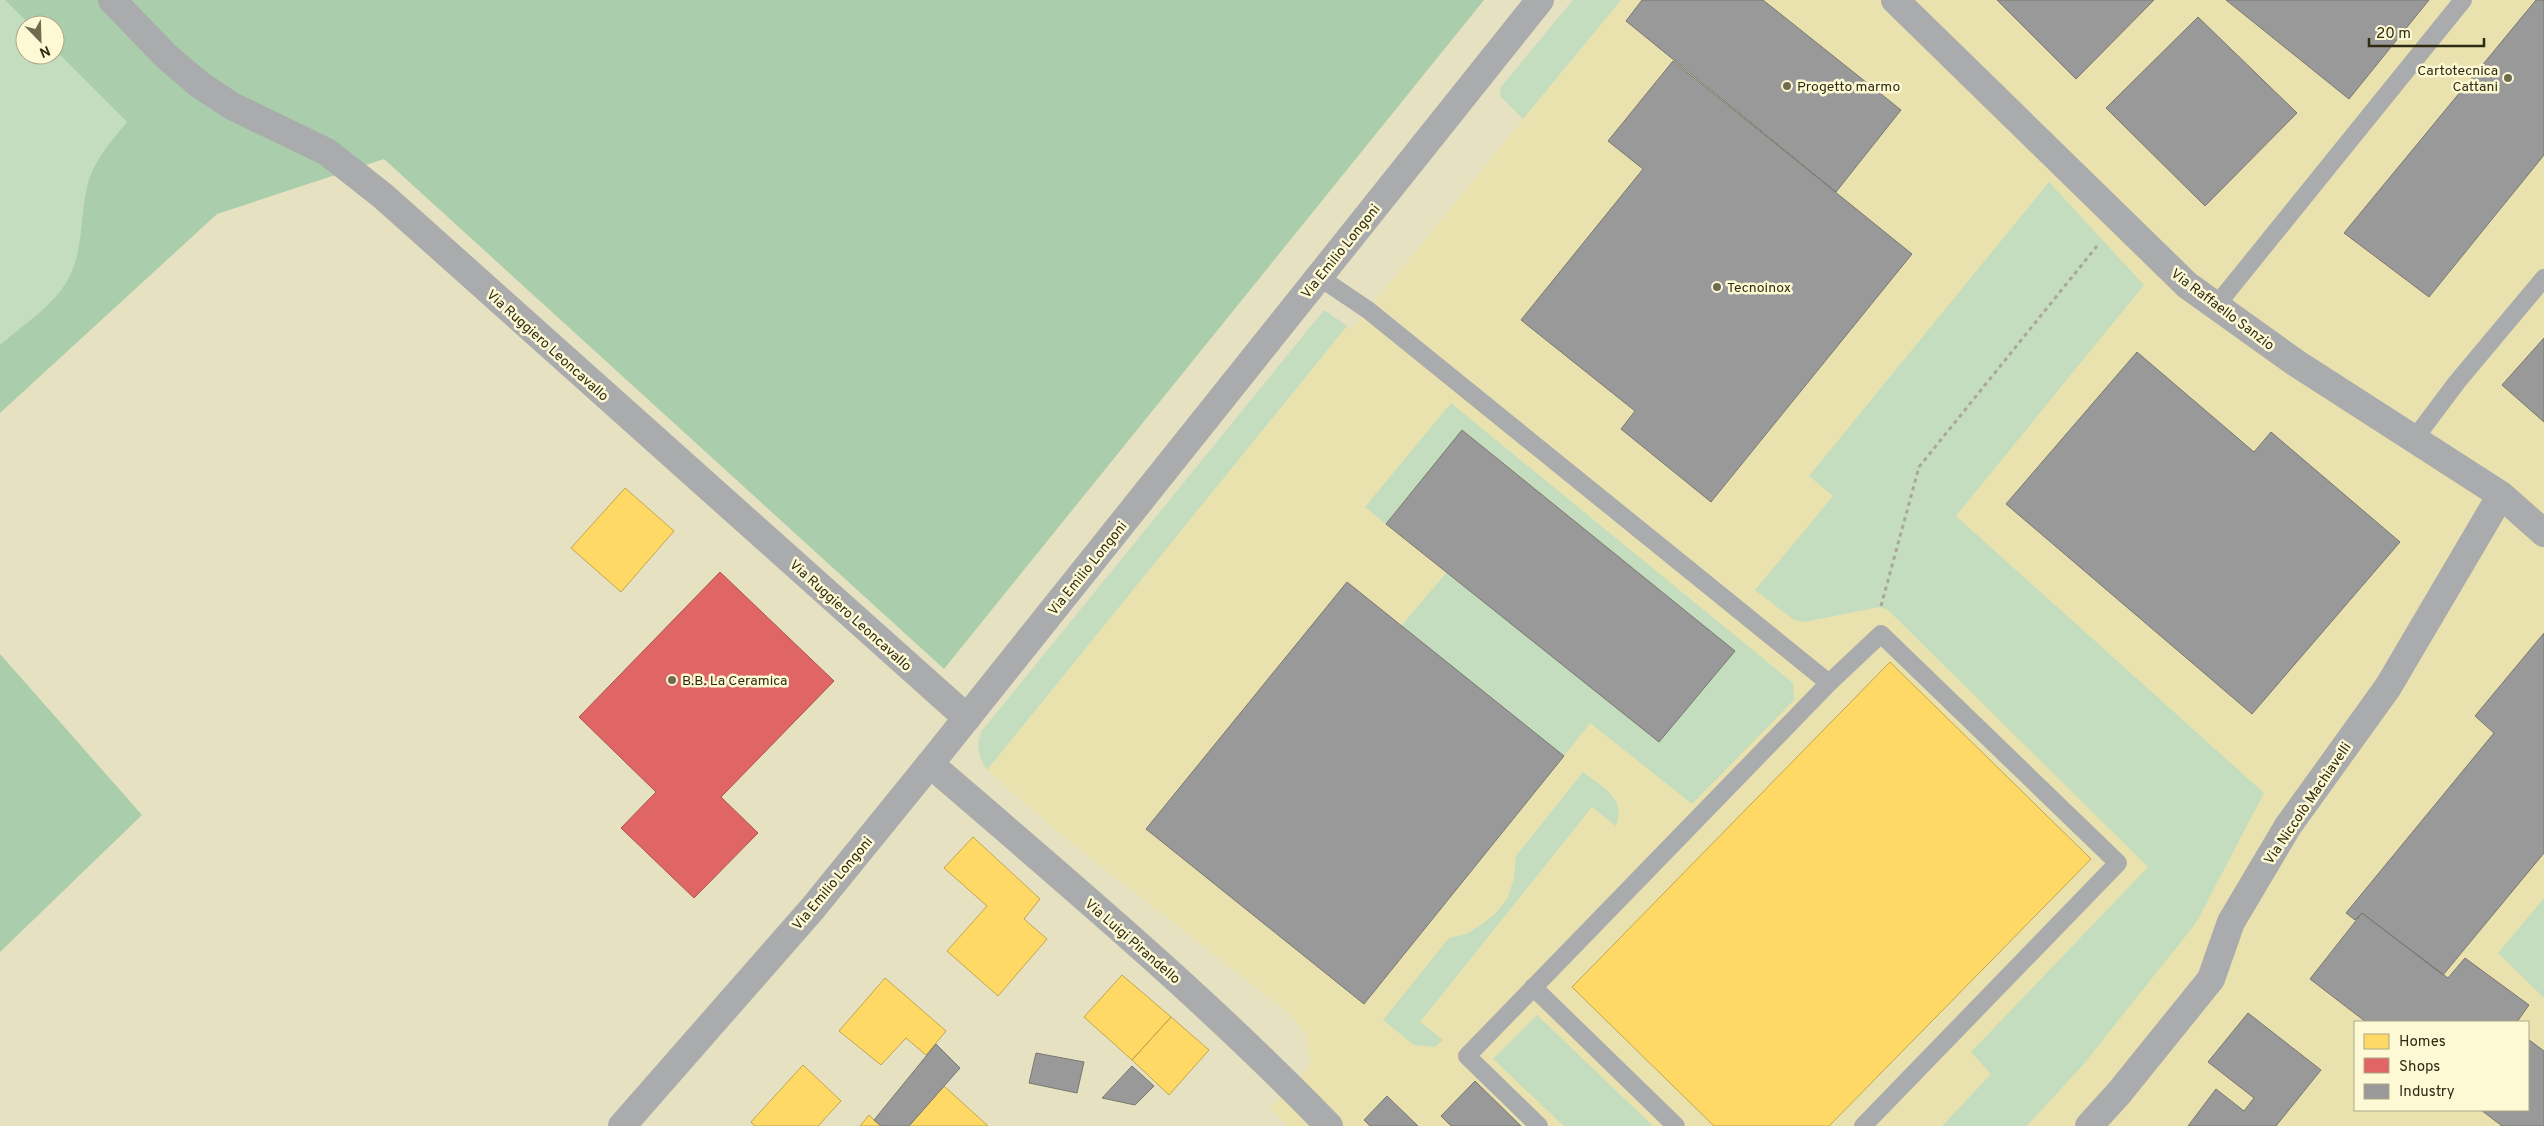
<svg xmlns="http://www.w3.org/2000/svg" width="2544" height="1126" font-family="Overpass,sans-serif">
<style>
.built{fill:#eae2ae;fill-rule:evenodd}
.green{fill:#c3ddbe}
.forest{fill:#aaceab}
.homes{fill:#ffd966;stroke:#c1a54d}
.shops{fill:#e06666;stroke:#ab544d}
.industry{fill:#999;stroke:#797871}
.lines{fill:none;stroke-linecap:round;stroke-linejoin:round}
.path{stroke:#a9a79d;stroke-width:3;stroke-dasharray:4 4;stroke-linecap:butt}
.service{stroke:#aaabac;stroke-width:18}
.minor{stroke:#aaabac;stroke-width:28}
.tertiary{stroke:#aaabac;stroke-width:28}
.poi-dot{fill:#6f6b50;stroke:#fef9d5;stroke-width:2}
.labels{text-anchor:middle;stroke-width:5;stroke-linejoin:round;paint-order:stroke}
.poi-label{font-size:14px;fill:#2f2b13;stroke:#fef9d5;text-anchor:start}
.street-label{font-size:14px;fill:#2f2b13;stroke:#fef9d5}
</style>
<rect width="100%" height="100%" fill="#e6e1c0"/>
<path class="built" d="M1621 0H2544V1126H1288L1270 1108 1310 1065 1307 1035 1289 1013 1060 834 987 770 1347 326 1352 329ZM2355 1022H2528V1110H2355Z"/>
<path class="green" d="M0 0H5L30 25H25V55H55V50L127 122C113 140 97 157 89 179 79 212 85 248 68 279 54 306 22 325 0 345Z
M1573 0H1621L1523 119 1501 97 1500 88Z
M2049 182 2144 285 1956 516 2264 793 2196 923 2082 1066 2027 1126H1942L1991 1074 1971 1052 2148 867 1888 610 1880 607 1804 622 1794 620 1755 590 1833 496 1809 476Z
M1324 310 1347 326 987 770C978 755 976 748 981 732Z
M1451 403 1793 683 1794 700 1692 804 1590 723 1564 756 1401 626 1447 572 1659 742 1735 651 1463 430 1386 524 1365 507Z
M1583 772C1602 787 1627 798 1616 826L1592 807 1420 1022 1443 1040 1435 1047 1414 1045 1383 1020 1449 938 1466 934 1482 924 1495 914 1507 899 1514 879 1516 856Z
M2544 898V998L2498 953Z
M1537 1015 1653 1126H1564L1493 1059Z"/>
<path class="forest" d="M5 0H1484L944 669 384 159 217 214 0 413V345C22 325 54 306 68 279 85 248 79 212 89 179 97 157 112 140 127 122L55 50V25H30Z
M0 654 142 815 0 952Z"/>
<path class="homes" d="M625 488 674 531 621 592 571 548Z
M1890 662 2091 859 1829 1126H1714L1572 987Z
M973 837 1040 899 1024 919 1047 939 998 996 947 951 987 906 944 868Z
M1122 975 1171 1017 1132 1060 1084 1017Z
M885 978 946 1031 926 1055 906 1038 881 1065 839 1031Z
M1171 1017 1209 1050 1169 1095 1132 1060Z
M803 1065 841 1101 818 1126H755L751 1122Z
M944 1086 988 1126H909Z
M869 1115 874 1120 881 1126H860Z"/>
<path class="shops" d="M720 572 834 681 721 797 758 833 694 898 621 828 656 792 579 717Z"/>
<path class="industry" d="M1642 0H1763L1901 110 1836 192 1626 21Z
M1997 0H2154L2076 79Z
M2226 0H2429L2349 99Z
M2536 0H2544V155L2429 297 2344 233Z
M2198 17 2297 113 2205 206 2106 108Z
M1673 61 1912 254 1711 502 1621 429 1635 411 1521 320 1643 169 1608 141Z
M2544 338V422L2502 385Z
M2137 352 2254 452 2271 432 2400 542 2252 714 2006 504Z
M1462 430 1735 651 1659 742 1386 524Z
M1347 582 1564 756 1364 1004 1146 829Z
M2544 633V853L2443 975 2362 913 2355 920 2346 913 2494 733 2475 716Z
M2362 913 2448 978 2465 958 2529 1005 2517 1022H2366L2310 979Z
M2248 1013 2321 1070 2276 1126H2188L2216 1089 2244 1111 2254 1098 2208 1062Z
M2528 1039 2544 1051V1126H2502L2481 1110H2528Z
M936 1044 960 1068 909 1126H881L874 1120Z
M1036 1053 1084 1062 1077 1093 1029 1083Z
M1132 1066 1154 1086 1135 1105 1102 1098Z
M1475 1081 1521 1126H1451L1441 1116Z
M1387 1096 1418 1126H1370L1364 1120Z"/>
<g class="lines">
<path class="path" d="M1881 606 1919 467 2097 246"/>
<path class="service" d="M1319 277 1368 310 1829 683 1881 634 2118 863 1863 1126
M2215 307 2463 0
M2415 438 2457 382 2544 278
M1533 987 1676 1126
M1539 1126 1467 1056 1829 683"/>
<path class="minor" d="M112 0 166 56 200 85 232 106 327 152 383 196 967 718
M1895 0 2187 285 2296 363 2501 495 2544 533
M930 764C1066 881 1204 997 1329 1126
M2089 1126 2119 1093 2211 979 2231 922 2288 826 2388 687 2501 495"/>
<path class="tertiary" d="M622 1126 813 908 930 764 1540 0"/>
</g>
<g class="poi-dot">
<circle cx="2508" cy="78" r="5"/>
<circle cx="1787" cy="86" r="5"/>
<circle cx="1717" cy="287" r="5"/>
<circle cx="672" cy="680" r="5"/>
</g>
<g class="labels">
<g class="poi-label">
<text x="2498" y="75" text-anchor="end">Cartotecnica<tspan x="2498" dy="16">Cattani</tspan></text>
<text x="1797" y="91">Progetto marmo</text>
<text x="1727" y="292">Tecnoinox</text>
<text x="682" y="685">B.B. La Ceramica</text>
</g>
<g class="street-label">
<text transform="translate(1340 251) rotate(-51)" y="5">Via Emilio Longoni</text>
<text transform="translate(2223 309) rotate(37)" y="5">Via Raffaello Sanzio</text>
<text transform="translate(548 345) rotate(42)" y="5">Via Ruggiero Leoncavallo</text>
<text transform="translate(1087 568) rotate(-51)" y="5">Via Emilio Longoni</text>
<text transform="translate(851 615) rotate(42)" y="5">Via Ruggiero Leoncavallo</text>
<text transform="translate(2307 803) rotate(-56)" y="5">Via Niccolò Machiavelli</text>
<text transform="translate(832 883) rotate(-50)" y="5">Via Emilio Longoni</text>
<text transform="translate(1133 941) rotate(41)" y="5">Via Luigi Pirandello</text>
</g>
</g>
<rect x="2354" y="1021" width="175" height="90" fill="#fef9d5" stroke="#aba787"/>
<rect x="2364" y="1034" width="25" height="15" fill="#ffd966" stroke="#aba787"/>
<text x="2399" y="1046" font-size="15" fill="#2f2b13">Homes</text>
<rect x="2364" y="1058" width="25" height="15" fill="#e06666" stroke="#aba787"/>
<text x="2399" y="1071" font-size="15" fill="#2f2b13">Shops</text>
<rect x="2364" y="1084" width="25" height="15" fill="#999999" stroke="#aba787"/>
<text x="2399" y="1096" font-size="15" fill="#2f2b13">Industry</text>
<g transform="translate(40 40) rotate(157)"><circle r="24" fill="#fef9d5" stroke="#aba787"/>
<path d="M0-4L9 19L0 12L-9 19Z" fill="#6f6b50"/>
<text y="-8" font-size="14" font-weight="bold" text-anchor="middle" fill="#2f2b13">N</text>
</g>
<path d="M2369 38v8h115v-8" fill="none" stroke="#2f2b13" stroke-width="2.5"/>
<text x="2376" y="38" font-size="15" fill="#2f2b13" stroke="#fef9d5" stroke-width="4" paint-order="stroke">20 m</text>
</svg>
